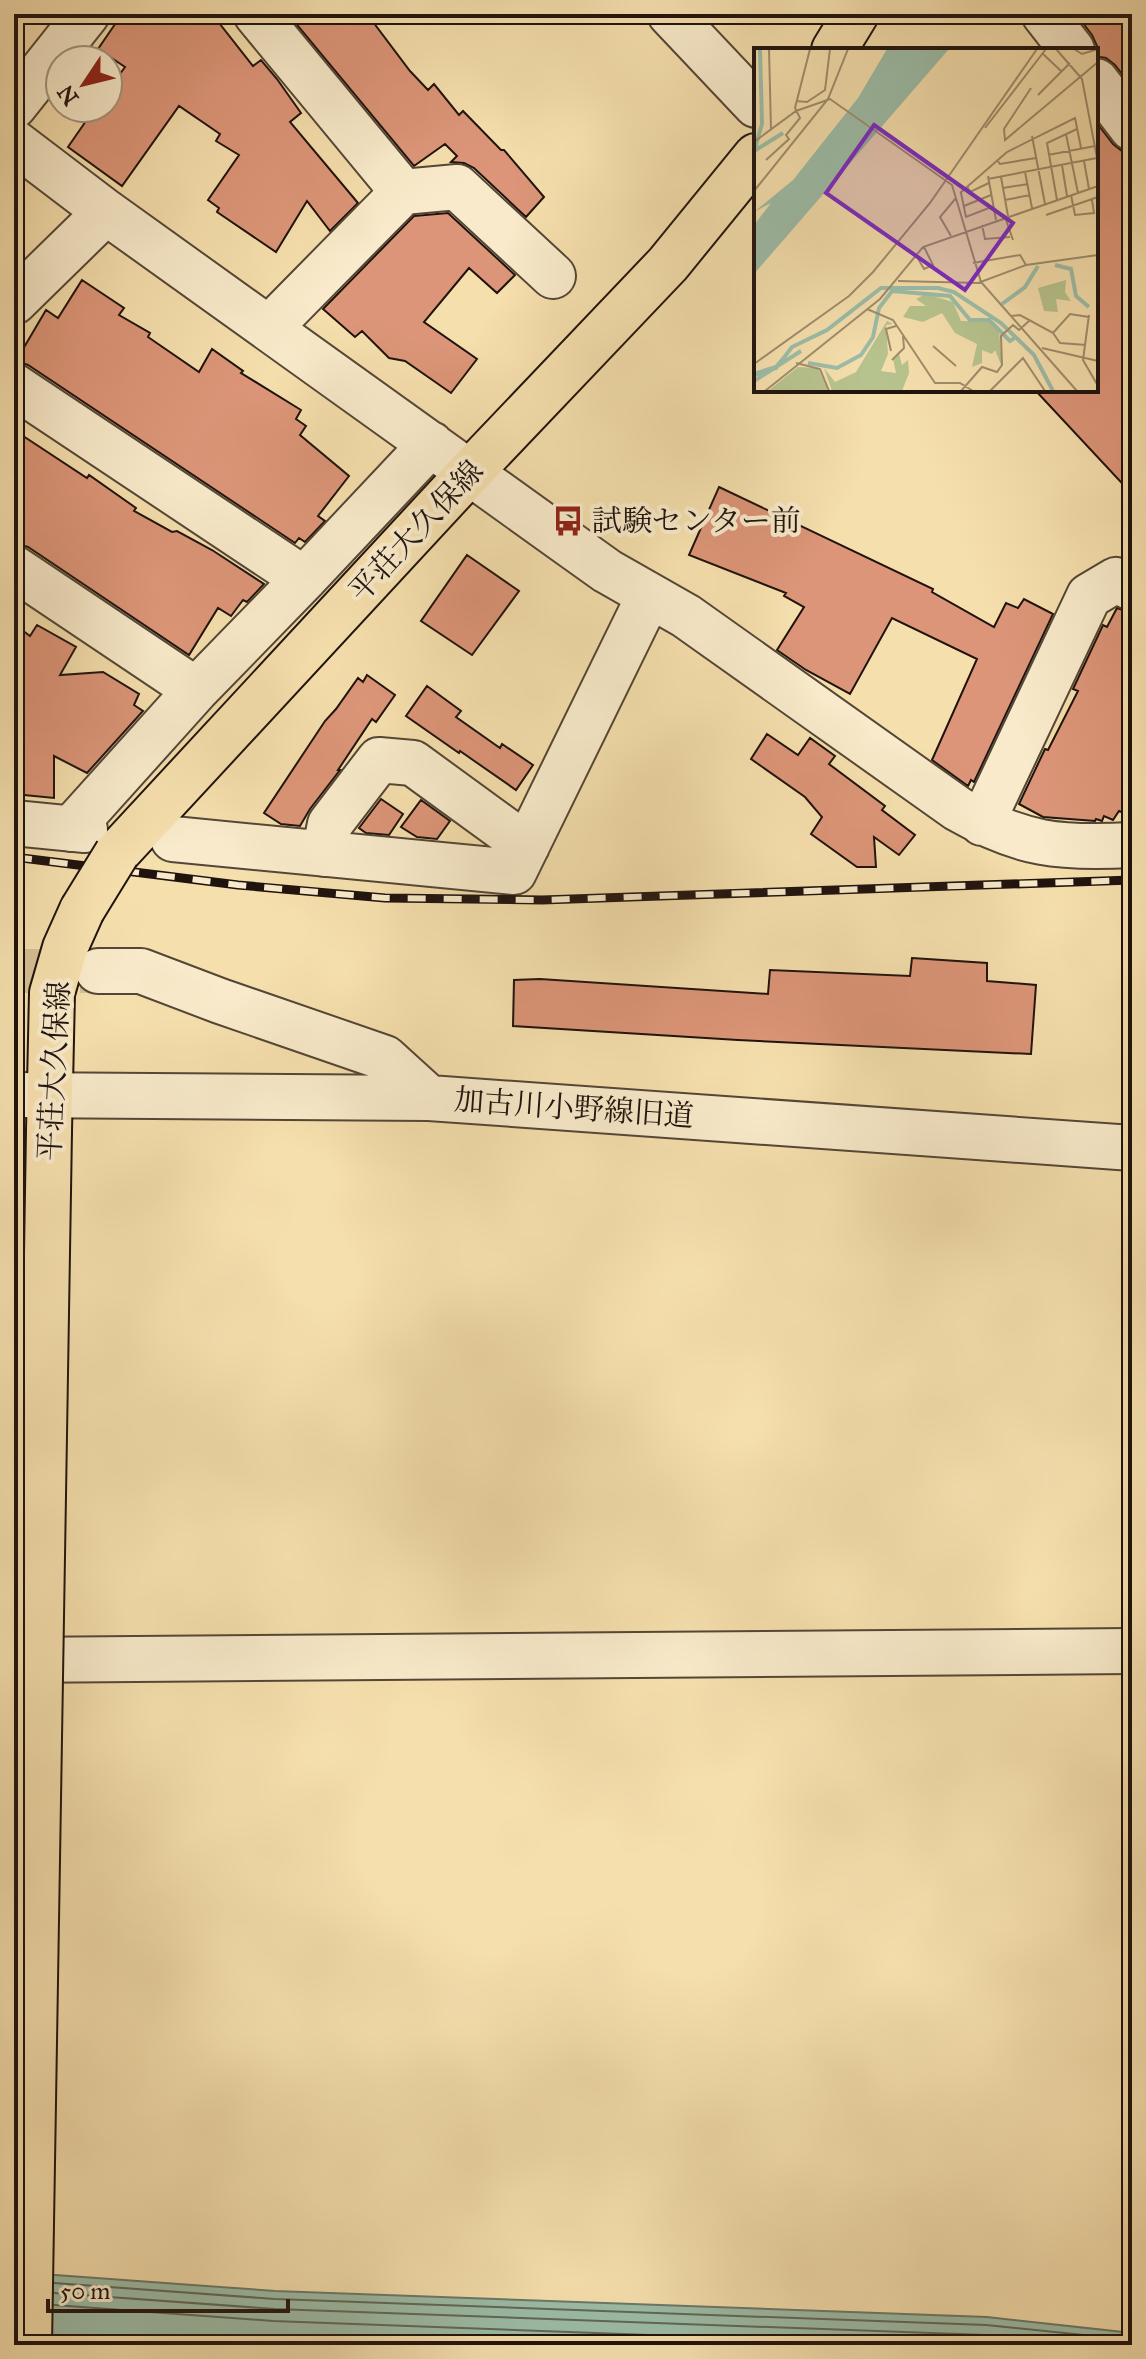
<svg xmlns="http://www.w3.org/2000/svg" width="1146" height="2359" font-family="'IM FELL Great Primer','Noto Serif JP',serif">
<style>
.water{fill:#9cbda8;stroke:#6a796a;stroke-width:2}
.lines{fill:none;stroke-linecap:round;stroke-linejoin:round}
.shore{stroke:#5e685b;stroke-width:2}
.building{fill:#dc9578;stroke:#1f130e;stroke-width:2}
.minor-tunnel{stroke:#d5c095;stroke-width:44;stroke-dasharray:44 22;stroke-linecap:butt}
.minor-casing{stroke:#544636;stroke-width:48}
.major-casing{stroke:#1f130e;stroke-width:48}
.minor{stroke:#f8eaca;stroke-width:44}
.major{stroke:#f5dfad;stroke-width:44}
.rail-casing{stroke:#1f130e;stroke-width:9}
.rail{stroke:#f8eaca;stroke-width:6;stroke-dasharray:18;stroke-linecap:butt}
.major-bridge-casing{stroke:#1f130e;stroke-width:48;stroke-linecap:butt}
.major-bridge{stroke:#f5dfad;stroke-width:44}
.labels{text-anchor:middle;stroke-width:8;stroke-linejoin:round;paint-order:stroke}
.poi-label{font-size:30px;fill:#1f130e;stroke:#f8eaca;text-anchor:start}
.street-label{font-size:30px;fill:#1f130e;stroke:#f8eaca}
.inset-river{fill:none;stroke:#9cbda8;stroke-width:4}
.inset-road{fill:none;stroke:#9f8d6d;stroke-width:2}
.view{fill:#7b2cbf;fill-opacity:0.15;stroke:#7b2cbf;stroke-width:4}
.inset-edge{fill:none;stroke:#1f130e;stroke-width:4}
</style>
<rect width="100%" height="100%" fill="#f5dfad"/>
<filter id="stains"><feTurbulence type="fractalNoise" baseFrequency=".0025" numOctaves="4"/><feColorMatrix values="0 0 0 0 .2 0 0 0 0 .09 0 0 0 0 .02 0 0 0 .5 -.17"/></filter>
<radialGradient id="worn" r=".72"><stop offset=".6" stop-color="#630" stop-opacity="0"/><stop offset="1" stop-color="#630" stop-opacity=".3"/></radialGradient>
<path class="water" d="M14 2272 275 2291 987 2317 1132 2333V2345H14Z"/>
<g class="lines">
<path class="shore" d="M54 2283 275 2299 986 2325 1132 2340
M54 2293 275 2309 986 2335 1077 2345
M54 2305 273 2321 920 2345"/>
</g>
<path class="building" d="M122 14H212L253 66 261 60 277 79 301 113 290 122 358 203 330 231 307 201 276 252 217 212 219 208 208 200 239 155 216 141 220 134 179 106 122 186 68 147 95 108H108V90L125 67 98 49Z
M288 14H367L410 71 428 90 434 84 459 115 463 111 501 150H504L544 197 526 217 474 168 464 163 451 162 457 156 445 144 414 166Z
M1076 14H1118L1132 31V87L1115 65 1106 58 1100 57 1096 53 1097 46 1092 35Z
M1096 122 1113 144 1122 151 1132 154V494L1035 390H1096Z
M448 213 515 275 497 293 469 268 424 322 477 359 451 393 405 361 389 358 362 331 355 337 323 309 414 216Z
M82 280 124 308 119 315 150 333 148 337 199 372 212 349 243 371 241 373 301 410 296 419 306 426 300 435 349 476 318 516 325 521 305 542 299 538 295 543 28 365 16 361 46 310 58 318Z
M14 430 87 478 89 475 136 508 134 511 172 532 177 531 212 550 264 584 247 602 243 600 231 616 218 608 189 655 28 547 14 543Z
M719 487 933 589 932 592 994 627 1006 603 1018 608 1024 599 1053 614 974 782 971 780 968 786 932 760 977 659 892 618 850 694 806 670 777 650 804 607 784 596 786 593 689 555Z
M467 555 519 591 472 655 421 621Z
M1117 608 1132 613V816L1119 811 1113 820 1104 816 1102 821 1096 819 1095 821 1043 817 1019 804 1045 749 1048 750 1078 691 1073 689 1103 625 1107 627Z
M14 624 30 636 37 625 76 647 60 675 103 672 139 694 134 705 143 711 87 773 54 756V798L14 794Z
M367 675 395 695 376 722 372 719 338 770H340L310 809 300 826 281 824 264 813 325 721 336 709 358 678 363 682Z
M427 686 461 711 456 717 500 748 502 744 533 765 516 790 460 751 459 753 406 716Z
M767 734 798 755 810 738 835 756 829 764 885 806 882 810 915 835 899 855 874 837 876 867H857L811 834 822 817 805 797 751 759Z
M381 799 403 814 389 835 366 833 359 828Z
M421 800 450 821 437 839 417 837 401 827Z
M912 958 987 963V981L1036 985 1031 1054 738 1040 513 1026 514 980 540 979 768 994 770 970 910 976Z"/>
<g class="lines">
<path class="minor-tunnel" d="M14 971H95"/>
<g class="minor-casing">
<path id="minor" d="M256 14 403 192 269 328
M670 14 756 105
M1044 14 1072 50
M1096 81 1132 128
M14 106 87 14
M14 142 106 212 572 546 607 571 686 616 958 809C1021 845 1060 849 1132 845
M403 192 457 187 553 276
M14 302 106 212
M14 386 304 579 196 690 71 829
M14 568 196 690
M304 579 431 444
M14 823 85 830
M982 823 1089 596 1116 580 1132 588
M173 839 514 872 649 596
M324 854 330 824 379 760 413 763 527 846
M98 971H141L220 1001 385 1058 429 1098
M14 1095 429 1098 1132 1148
M14 1660 1132 1651"/>
</g>
<g class="major-casing">
<path id="major" d="M834 50 856 14
M117 853 470 472 668 264 756 156
M49 1131 52 993 65 948 82 910"/>
</g>
<use href="#minor" class="minor"/>
<use href="#major" class="major"/>
<g class="rail-casing">
<path id="rail" d="M14 857 238 885 385 898 542 900 1132 880"/>
</g>
<use href="#rail" class="rail"/>
<g class="major-bridge-casing">
<path id="major-bridge" d="M82 910 117 853
M29 2345 49 1131"/>
</g>
<use href="#major-bridge" class="major-bridge"/>
</g>
<defs>
<g id="bus-bare" transform="scale(2.4)"><path d="M-5-6H5V4H4V6H2V4H-2V6H-4V4H-5ZM-3.5-4V0h7V-4ZM-3.5 1.2v1.5H-2V1.2ZM2 1.2v1.5H3.5V1.2Z" fill="#8f2418" stroke="#f8eaca" stroke-width="2.5" paint-order="stroke"/></g>
</defs>
<g fill-rule="evenodd">
<use href="#bus-bare" x="568" y="521"/>
</g>
<g class="labels">
<g class="poi-label">
<text x="592" y="531">試験センター前</text>
</g>
<g class="street-label">
<text transform="translate(416 531) rotate(-47)" y="10">平荘大久保線</text>
<text transform="translate(54 1071) rotate(-87)" y="10">平荘大久保線</text>
<text transform="translate(574 1108) rotate(4)" y="10">加古川小野線旧道</text>
</g>
</g>
<g transform="translate(754 48)">
<rect width="344" height="344" fill="#f5dfad"/>
<path d="M312 232 311 244 317 253 302 251 304 264 290 263 284 240ZM172 246 199 254 207 273H234L245 281 248 319 241 302 238 306 228 302V315L218 319 223 296 201 285 188 265 169 274 149 269 156 258H172L162 251ZM133 273 139 276 132 277 134 306 127 323 142 325 139 311 145 306 148 317 154 312 155 325 148 343H78L70 320 81 334 102 324ZM44 319 64 320 74 343H14Z" fill="#b7c38e"/>
<path d="M133 1H195L0 226V177L17 155 0 164 39 132 104 50Z" fill="#9cbda8"/>
<path class="inset-river" d="M0 103 29 85M0 104 8 76 6 1M301 217 317 221 322 248 335 259M248 256 271 239 284 218M54 315 83 320 107 307 119 289 125 260 138 243 196 248 216 272H235L256 293 262 289M0 326 22 319 32 307M0 327 22 320 38 299 73 282 127 240H184L200 244 247 275 280 307 299 343M0 333 47 303"/>
<path class="inset-road" d="M15 1 17 81M302 1 328 31 344 115M320 1 328 6 344 1M288 5 307 23M277 40 250 81 251 92 344 14M284 47 316 15M42 53 53 54 71 42 76 1M231 80 292 1M312 86 324 145M278 88 291 156M0 94 42 63 76 51 198 137 227 234 323 343M294 107 341 98M12 112 35 91 32 87 46 70 41 60 56 1M243 112 246 116 282 110M330 113 335 141M308 117 313 148M271 124 278 160M234 128 242 172M247 129 254 168M234 131 343 110M213 138 216 144 235 135M249 140 274 136M0 143 74 51 94 1M206 145 253 104 321 70 327 100M207 145 212 169 240 158M317 147 321 167 340 165 338 152M251 152 276 147M303 152 293 95 323 81M210 158 237 147M292 167 344 149M251 169 259 192M228 177 231 191 256 189M197 188 186 169 202 150M162 207 170 221 179 217 170 199M219 215 266 207 272 217M144 233 224 235 272 217 344 207M113 261 139 272 181 335H206L219 343M335 267 329 312 344 338M257 268 266 267 299 285 316 266 335 269M299 285 306 295 332 297M179 298 202 318M288 300 344 313M137 303 132 281 142 278M138 312 150 300 149 288M42 315 66 321 75 343M0 316 95 248 119 224 176 155 283 1M11 343 126 251 169 199 344 138M207 343 228 319 243 324 248 317 247 288 259 277 265 282 275 273M236 343 269 310 291 343"/>
<path class="view" d="M120 77 259 175 211 242 72 145Z"/>
<rect width="344" height="344" class="inset-edge"/>
</g>
<rect width="1146" height="2359" fill="none" stroke="#f5dfad" stroke-width="48"/>
<rect x="16" y="16" width="1114" height="2327" fill="none" stroke="#1f130e" stroke-width="4"/>
<rect x="24" y="24" width="1098" height="2311" fill="none" stroke="#1f130e" stroke-width="2"/>
<g transform="translate(84 84) rotate(235)"><circle r="38" fill="#f8eaca" stroke="#a1947f" stroke-width="2"/>
<path d="M0-6L14 30L0 20L-14 30Z" fill="#8f2418"/>
<text y="-12" font-size="22" font-weight="bold" text-anchor="middle" fill="#1f130e">N</text>
</g>
<path d="M48 2299v12h240v-12" fill="none" stroke="#1f130e" stroke-width="4"/>
<text x="60" y="2299" font-size="24" fill="#1f130e" stroke="#f8eaca" stroke-width="6" paint-order="stroke">50 m</text>
<rect width="100%" height="100%" filter="url(#stains)"/>
<rect width="100%" height="100%" fill="url(#worn)"/>
</svg>
